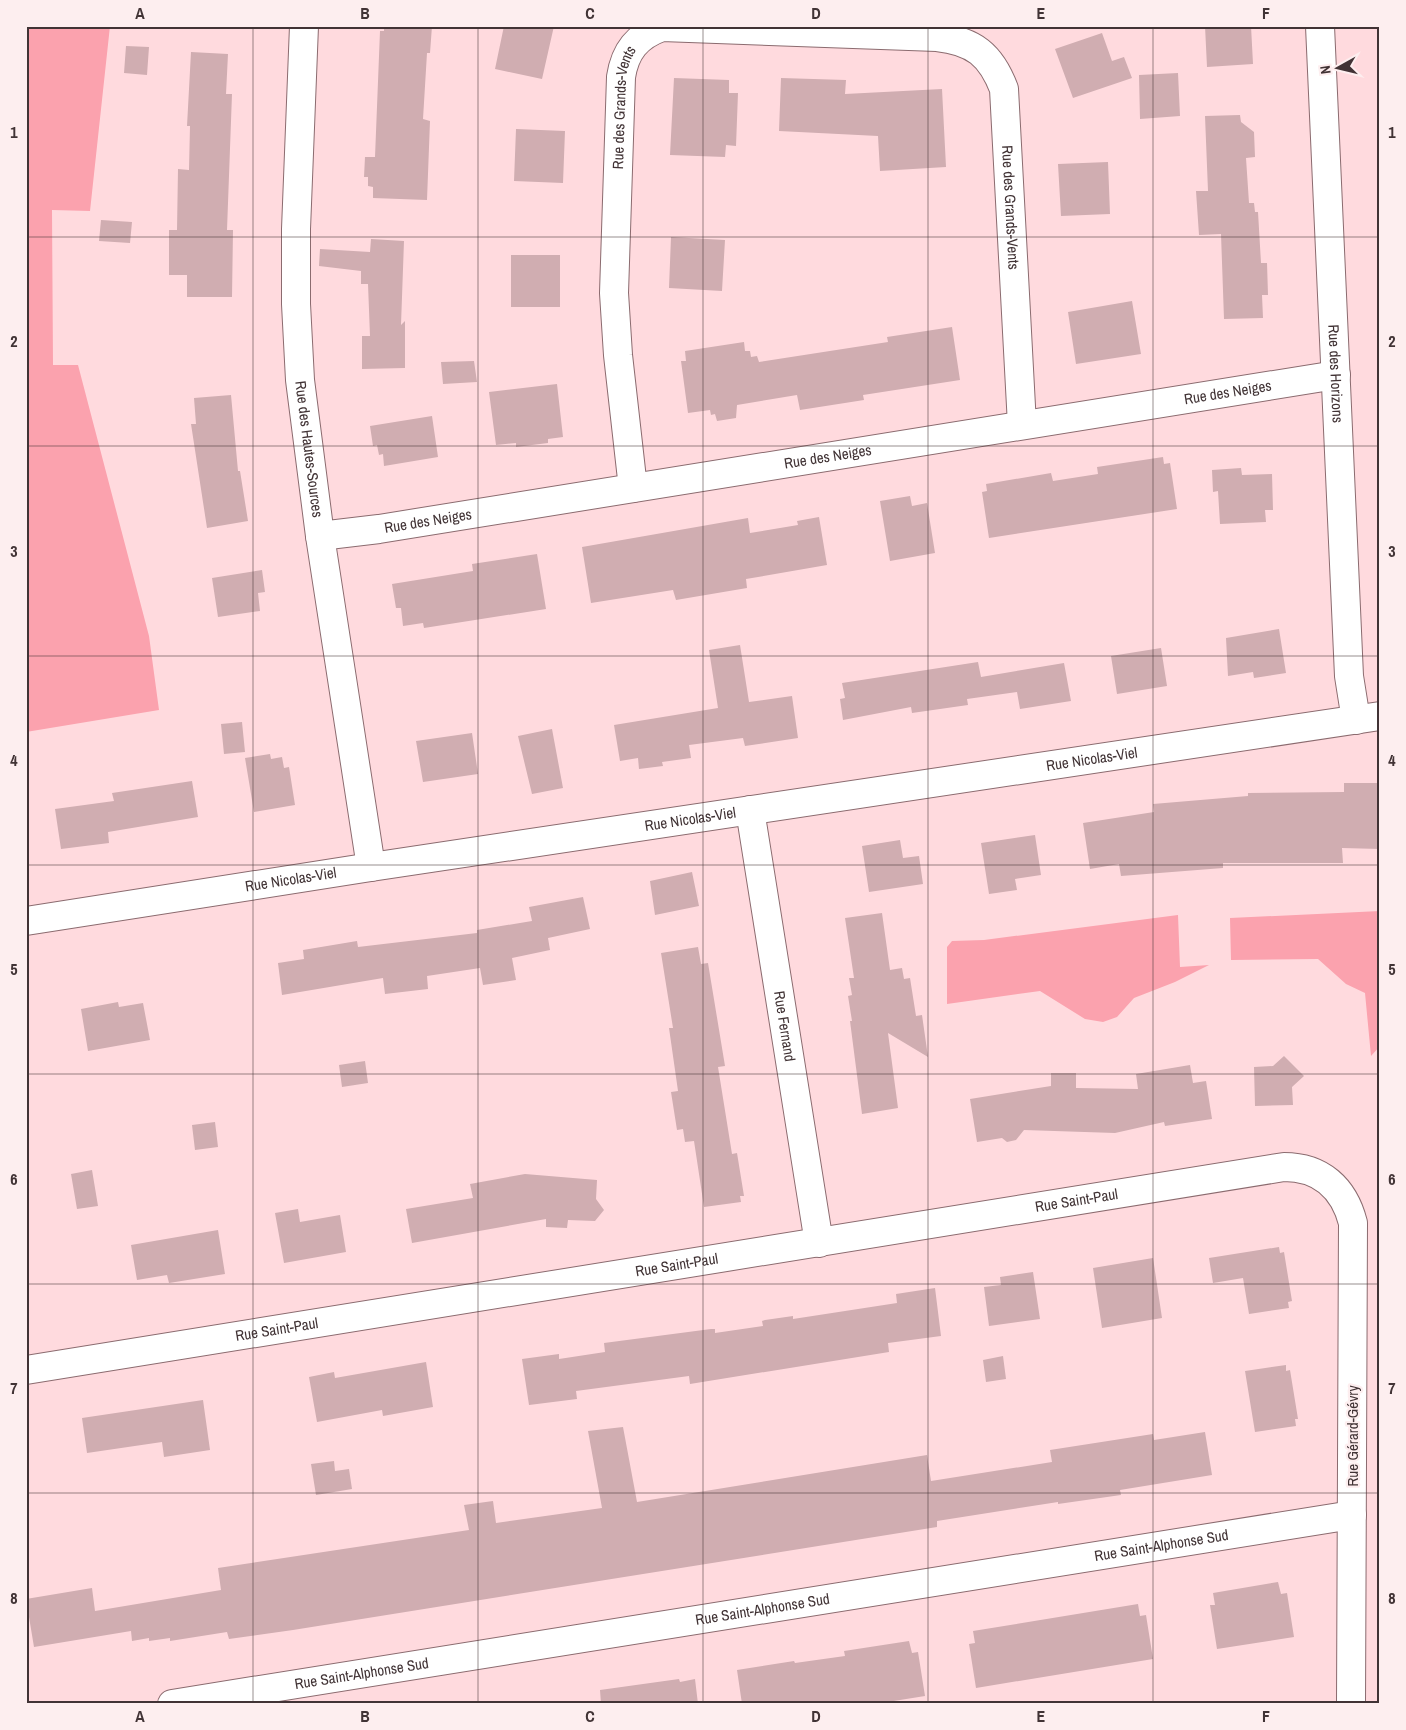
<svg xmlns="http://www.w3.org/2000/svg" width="1406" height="1730" font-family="'Archivo Narrow',sans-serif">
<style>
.green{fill:#fba2ae}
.building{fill:#d0adb1}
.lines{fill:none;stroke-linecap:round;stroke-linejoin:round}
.minor-casing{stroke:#8b6b6f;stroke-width:30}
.minor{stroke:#fff;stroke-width:28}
.grid{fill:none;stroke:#413335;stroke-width:1;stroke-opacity:0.55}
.labels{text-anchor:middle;stroke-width:4.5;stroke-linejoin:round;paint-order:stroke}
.street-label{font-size:15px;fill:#413335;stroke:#fdeeef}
.neatline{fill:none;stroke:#413335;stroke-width:2}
.grid-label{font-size:16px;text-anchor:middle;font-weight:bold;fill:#413335}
</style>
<rect width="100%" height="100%" fill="#ffdade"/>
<path class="green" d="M26 26H110L90 211 52 210 53 365H78L149 636 159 710 26 732Z
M1380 911V1046L1371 1056 1365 993 1346 984 1318 959 1231 960 1230 918Z
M1178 915 1180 967 1209 965 1175 982 1134 998 1117 1017 1103 1022 1085 1019 1040 991 947 1004V947L952 941 984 940Z"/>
<path class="building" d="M384 26H432L430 53H427L423 119 430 121 427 200 373 198V187L368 186V177H364L365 157H375L380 31H384Z
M504 26H554L542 79 495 69Z
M1205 26H1251L1253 64 1207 67Z
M1102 33 1112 61 1124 57 1132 78 1073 98 1055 49Z
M126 46 149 47 147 75 124 73Z
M191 52 228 54 226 94H232L227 230H233L232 297H187V275H169V230H177L178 169 189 170 190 126H187Z
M1178 73 1180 116 1140 119 1139 75Z
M674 78 729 80V93H738L736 146 726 145 725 157 670 155Z
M781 78 846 80 845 94 942 89 946 167 880 171 878 136 779 131Z
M1240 115 1241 122 1254 132 1255 157 1246 158 1249 203H1254L1255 212H1258L1261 263H1267L1268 295H1262L1263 318 1224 319 1221 234 1199 235 1196 191H1208L1205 116Z
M516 129 565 131 563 183 514 181Z
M1108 162 1110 214 1061 216 1058 164Z
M101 220 132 222 130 243 99 241Z
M671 237 725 240 722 291 669 288Z
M371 239 404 241 401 325 405 321V368L362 369V336H370L368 284H361V271L319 266 320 249 370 252Z
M511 255H560V307H511Z
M1132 301 1141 354 1076 364 1068 312Z
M952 327 960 380 863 395 864 400 800 410 797 395 737 405 736 418 717 421 715 414 711 415 710 410 688 413 681 361H686L685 351 744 342 745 351H750L751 357 757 356 759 362 888 342 887 337Z
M474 361 477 382 443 384 441 362Z
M557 384 563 437 548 439V443L516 447V443L496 445 489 392Z
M231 395 238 471H240L248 521 207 528 191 424H196L194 398Z
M432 416 438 457 384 466 383 454 379 455 377 445 373 446 370 426Z
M1163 457 1164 464 1170 463 1177 509 989 538 982 492 987 491 986 484 1051 473 1053 481 1098 474 1097 467Z
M1241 468 1242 475 1272 474 1273 510H1265L1266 522 1220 524 1218 491 1213 492 1212 470Z
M910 496 912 506 927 503 935 553 890 561 880 501Z
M819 517 827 565 746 579 747 588 676 600 673 590 591 603 582 547 748 518 750 533 798 525 797 521Z
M537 554 546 609 424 628 423 623 403 626 401 608H396L392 584 473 571 472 564Z
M262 570 265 592 258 593 260 611 218 617 212 578Z
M1279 629 1286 673 1254 678 1253 672 1228 676 1226 638Z
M740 645 749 702 792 696 798 738 745 746 743 738 689 745 691 758 662 762 663 766 639 769 638 758 620 761 614 725 718 708 709 650Z
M1161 648 1167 686 1117 694 1111 656Z
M978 662 981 677 1064 663 1071 701 1020 709 1017 692 967 699 968 705 912 713 911 707 843 720 840 699 845 698 842 683Z
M242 722 245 752 224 754 221 724Z
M552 729 563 788 532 794 518 736Z
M472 733 478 774 423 782 416 741Z
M270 754 271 759 282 757 284 768 289 767 295 805 254 812 245 758Z
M192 781 198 817 108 832 109 843 61 849 55 809 114 801 112 793Z
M1344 783H1380V849L1342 848 1343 863H1223V868L1121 876 1119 864 1090 869 1083 823 1154 812 1153 804 1248 796V793L1344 792Z
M1035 835 1041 875 1015 879 1017 890 989 894 981 843Z
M900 840 903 858 919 856 923 884 869 892 862 846Z
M692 872 699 906 655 915 650 881Z
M583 897 590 929 548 938 550 950 512 958 516 980 483 985 480 968 427 976 428 989 385 994 383 978 282 995 278 963 304 959 303 950 357 941 358 947 477 933V930L532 921 529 907Z
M882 913 890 970 902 968 904 979 910 978 916 1016 922 1015 928 1057 888 1033 898 1108 862 1114 850 1021H852L848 996 852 995 849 978H854L845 918Z
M698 947 701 964 708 963 725 1066 718 1067 732 1154 737 1153 744 1196H740L741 1202 704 1207 694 1141 685 1142 683 1129 677 1130 671 1092 678 1091 669 1028H673L661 953Z
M118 1002 119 1007 143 1003 150 1040 88 1051 81 1009Z
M1284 1056 1304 1076 1292 1087 1293 1105 1255 1106 1254 1067 1273 1066Z
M365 1061 368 1083 342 1087 339 1065Z
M1190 1065 1193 1083 1206 1081 1212 1119 1165 1126 1164 1122 1115 1133 1024 1130 1016 1140 1007 1142 1002 1138 977 1142 970 1099 1051 1086V1073H1076V1088L1138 1089 1136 1074Z
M215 1122 218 1147 195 1150 192 1125Z
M92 1170 98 1206 77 1209 71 1174Z
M525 1174 597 1180 596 1199 604 1210 595 1221 568 1220 567 1228 546 1227V1219L412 1243 406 1209 473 1198 470 1184Z
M298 1209 300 1222 340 1215 346 1252 284 1263 275 1213Z
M218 1230 225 1274 169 1283 167 1275 137 1280 131 1245Z
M1279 1247 1280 1253 1284 1252 1292 1301 1288 1302 1289 1308 1249 1314 1243 1278 1213 1283 1209 1258Z
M1153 1258 1162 1318 1102 1328 1093 1268Z
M1033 1272 1040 1319 989 1326 984 1287 1001 1285 1000 1277Z
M935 1288 941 1336 888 1343 889 1352 690 1384 689 1376 576 1391 577 1399 529 1405 522 1359 559 1354V1359L605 1352 604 1343 711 1329H715V1333L763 1326 762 1321 765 1320 793 1316V1319L897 1303 896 1294Z
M1003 1356 1006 1379 986 1382 983 1360Z
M426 1362 433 1407 383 1416 382 1410 317 1422 309 1377 334 1372 335 1378Z
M1286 1365V1371L1290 1370 1298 1419H1295L1296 1426 1255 1432 1245 1371Z
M203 1400 210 1450 164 1457 162 1442 87 1453 82 1418Z
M623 1427 637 1502 927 1455 931 1481 1052 1462 1050 1450 1153 1434 1154 1440 1205 1432 1212 1475 1120 1490 1121 1495 1058 1504V1502L937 1521V1527L293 1630 229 1639 227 1632 170 1641V1638L149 1641V1638L132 1641 131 1631 34 1647 26 1599 92 1588 95 1611 221 1590 218 1568 469 1530 464 1505 493 1501 496 1523 602 1508 588 1431Z
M334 1461 335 1471 349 1469 352 1489 316 1495 311 1464Z
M1278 1582 1281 1594 1287 1593 1294 1637 1217 1649 1210 1605H1215L1213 1593Z
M1138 1604 1140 1616 1146 1615 1153 1659 976 1688 969 1644 975 1643 973 1631Z
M909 1641 912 1653 918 1652 925 1696 875 1704H742L737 1670 794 1661 795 1663 845 1656 844 1651Z
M679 1679 680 1682 695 1679 698 1704H601L600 1690Z"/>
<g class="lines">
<g class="minor-casing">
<g id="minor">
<path id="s1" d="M304 26 296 229V304L300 380 320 536 371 867"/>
<path id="s2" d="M1320 26 1349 676 1356 720"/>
<path id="s3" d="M633 488 618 355 614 293 621 77C625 51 637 36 662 27L937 37C974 41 991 55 1004 89L1022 425"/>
<path id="s4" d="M320 536 379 529 1336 375"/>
<path id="s5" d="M750 810 819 1243"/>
<path id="s6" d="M26 921 371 867 1380 716"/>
<path id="s7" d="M26 1370 1284 1167C1321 1167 1344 1188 1353 1223L1351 1704"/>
<path id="s8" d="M172 1704 1352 1515"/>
</g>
</g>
<use href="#minor" class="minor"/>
</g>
<path class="grid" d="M253 26V1704M478 26V1704M703 26V1704M928 26V1704M1153 26V1704M26 237H1380M26 446H1380M26 656H1380M26 865H1380M26 1074H1380M26 1284H1380M26 1493H1380"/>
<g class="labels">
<g class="street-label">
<text dy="5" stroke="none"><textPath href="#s3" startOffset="382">Rue des Grands-Vents</textPath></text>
<text dy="5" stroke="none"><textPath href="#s3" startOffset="965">Rue des Grands-Vents</textPath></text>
<text dy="5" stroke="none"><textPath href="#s2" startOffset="348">Rue des Horizons</textPath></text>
<text dy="5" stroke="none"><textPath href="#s4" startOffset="919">Rue des Neiges</textPath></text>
<text dy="5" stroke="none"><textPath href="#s1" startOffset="424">Rue des Hautes-Sources</textPath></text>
<text dy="5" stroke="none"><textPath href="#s4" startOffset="514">Rue des Neiges</textPath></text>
<text dy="5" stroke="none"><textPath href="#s4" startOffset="109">Rue des Neiges</textPath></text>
<text dy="5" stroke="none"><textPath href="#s6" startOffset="1078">Rue Nicolas-Viel</textPath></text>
<text dy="5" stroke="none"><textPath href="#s6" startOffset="672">Rue Nicolas-Viel</textPath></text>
<text dy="5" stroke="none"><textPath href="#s6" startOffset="268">Rue Nicolas-Viel</textPath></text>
<text dy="5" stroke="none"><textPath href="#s5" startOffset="219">Rue Fernand</textPath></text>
<text dy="5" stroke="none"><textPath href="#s7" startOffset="1064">Rue Saint-Paul</textPath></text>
<text dy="5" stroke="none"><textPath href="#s7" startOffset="659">Rue Saint-Paul</textPath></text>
<text dy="5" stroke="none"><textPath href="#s7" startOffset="254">Rue Saint-Paul</textPath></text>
<text transform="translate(1353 1436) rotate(-90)" y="5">Rue Gérard-Gévry</text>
<text dy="5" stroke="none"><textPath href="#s8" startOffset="1002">Rue Saint-Alphonse Sud</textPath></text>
<text dy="5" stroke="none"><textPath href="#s8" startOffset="598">Rue Saint-Alphonse Sud</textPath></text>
<text dy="5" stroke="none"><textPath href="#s8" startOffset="192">Rue Saint-Alphonse Sud</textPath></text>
</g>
</g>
<rect width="1406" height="1730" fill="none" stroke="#fdeeef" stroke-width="55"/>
<g transform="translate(1338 68) rotate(262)" stroke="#fdeeef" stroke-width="4" paint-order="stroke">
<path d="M0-4L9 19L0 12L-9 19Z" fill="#413335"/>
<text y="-8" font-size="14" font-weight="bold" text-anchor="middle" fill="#413335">N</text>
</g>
<rect x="28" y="28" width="1350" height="1674" class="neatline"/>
<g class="grid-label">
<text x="140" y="19">A</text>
<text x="365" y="19">B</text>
<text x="590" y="19">C</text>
<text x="816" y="19">D</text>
<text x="1041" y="19">E</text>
<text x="1266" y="19">F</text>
<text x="14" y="138">1</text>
<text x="1392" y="138">1</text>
<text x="14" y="347">2</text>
<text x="1392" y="347">2</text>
<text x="14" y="557">3</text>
<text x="1392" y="557">3</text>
<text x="14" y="766">4</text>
<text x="1392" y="766">4</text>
<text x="14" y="975">5</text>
<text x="1392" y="975">5</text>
<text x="14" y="1185">6</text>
<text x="1392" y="1185">6</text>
<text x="14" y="1394">7</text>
<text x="1392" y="1394">7</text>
<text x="14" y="1604">8</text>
<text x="1392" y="1604">8</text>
<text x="140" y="1722">A</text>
<text x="365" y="1722">B</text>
<text x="590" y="1722">C</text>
<text x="816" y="1722">D</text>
<text x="1041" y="1722">E</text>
<text x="1266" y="1722">F</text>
</g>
</svg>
